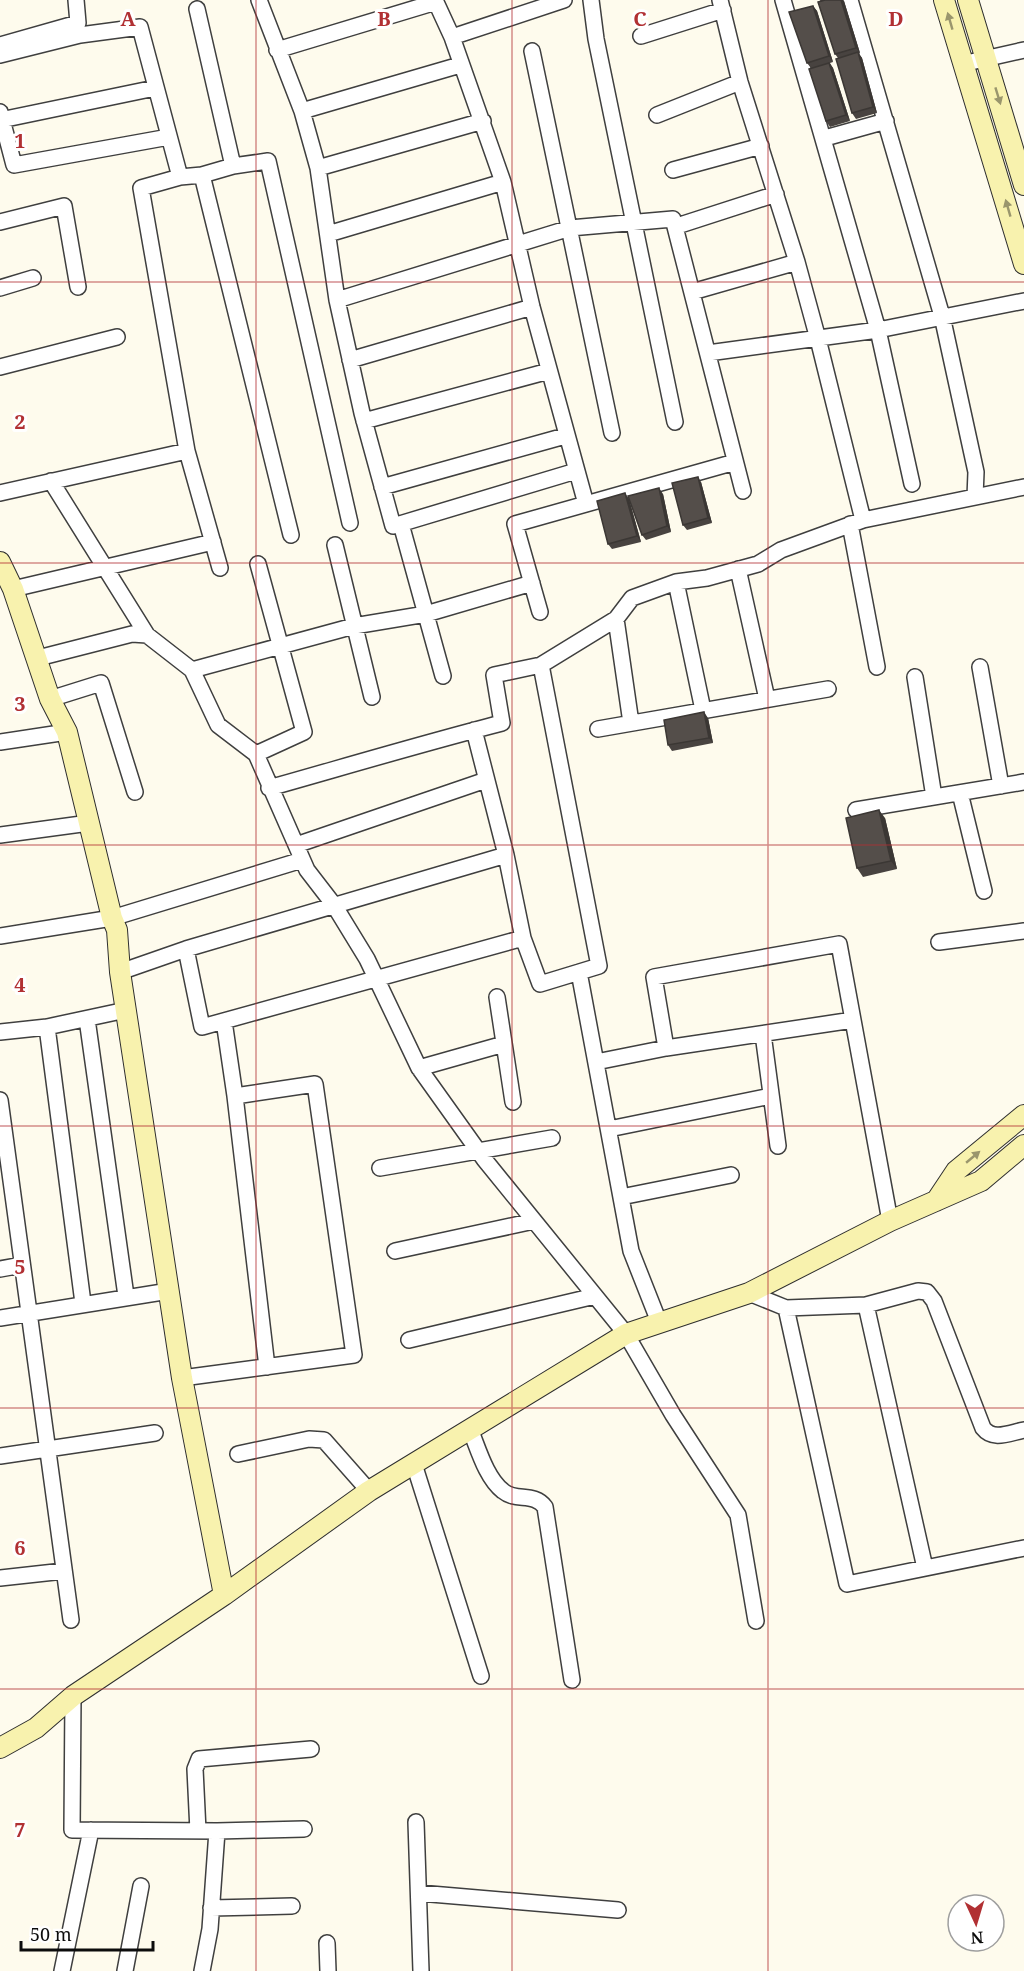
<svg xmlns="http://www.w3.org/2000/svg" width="1024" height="1971" font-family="'Noto Serif',serif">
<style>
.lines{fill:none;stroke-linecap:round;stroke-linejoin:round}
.street-casing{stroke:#3f3f3f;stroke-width:18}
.secondary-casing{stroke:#2e2e2e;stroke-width:22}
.street{stroke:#fff;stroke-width:15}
.secondary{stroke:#f8f2ae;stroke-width:20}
.wall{fill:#484340}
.shaded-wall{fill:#3b3734}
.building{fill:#544e4a;stroke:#3b3734;stroke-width:1.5}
.oneway{fill:#9a966d}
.grid{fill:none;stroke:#b13033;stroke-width:1.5;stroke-opacity:0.55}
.grid-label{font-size:20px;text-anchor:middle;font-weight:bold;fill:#b13033;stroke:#fff;stroke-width:6;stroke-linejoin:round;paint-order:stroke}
</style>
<rect width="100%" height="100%" fill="#fefbed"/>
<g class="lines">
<g class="street-casing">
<path id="street" d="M259 0 302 111 318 168 337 300 362 413 393 526 576 471
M435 0 452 37 503 182 532 307 586 504
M591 0 596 39 675 422
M720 0 740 82 797 262 818 339 863 520
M783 0 878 330 912 484
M850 0 942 316 976 472 975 497
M197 9 233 166
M641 36 723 10
M452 37 564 0
M0 45 78 23 76 0
M277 50 436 2
M532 51 612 433
M0 55 80 35 140 27 180 177
M962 64 1024 50
M302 111 460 65
M0 112 14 165 169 137
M657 115 740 82
M1 120 155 88
M825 138 886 121
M318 168 483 121
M673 170 761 146
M202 175 291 535
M0 222 64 206 78 287
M677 226 776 194
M328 234 503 182
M0 288 33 278
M692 292 797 262
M337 300 570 228 673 219 743 491
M708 353 878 330 1024 301
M350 360 532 307
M0 367 117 337
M364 421 549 371
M51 481 147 635
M382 487 565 436
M0 493 187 451
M401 524 443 676
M850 524 877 667
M335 545 372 697
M220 568 187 451 141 188 180 177 202 175 233 166 268 161 350 523
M738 569 767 699
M676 582 703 710
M13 589 213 542
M540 612 515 524 735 462
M616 619 631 723
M38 658 132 634 147 635 192 670 354 626 426 614 532 583
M541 665 616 619 632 598 676 582 707 578 758 564 781 550 863 520 1024 487
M980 667 1001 786
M192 670 218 725 256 754 304 732 258 564
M915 677 934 797
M50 699 101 683 135 792
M598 729 828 689
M0 742 67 732
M256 754 307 870 334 905 367 959 419 1068 484 1159 626 1334 673 1415 738 1515 756 1621
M269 788C347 766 424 743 502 723L494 675 541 665 599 966 540 984 523 938 506 855 474 730
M960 793 984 891
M856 810 1024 782
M0 835 89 823
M296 845 486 780
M0 936 112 918 302 860
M939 942 1024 931
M186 949 202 1027 523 938
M120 972 186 949 506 855
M579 972 631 1251 659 1322
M497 997 513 1102
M87 1019 126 1296
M224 1021 235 1096
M47 1027 83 1303
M0 1032 47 1027 126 1010
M763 1034 778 1146
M666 1048 853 1020
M596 1062 666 1048 654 977 839 944 890 1221
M419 1068 504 1044
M0 1100 71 1620
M609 1129 771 1096
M380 1168 552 1138
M621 1197 731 1175
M395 1251 534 1221
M0 1269 22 1265
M749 1293 786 1308 866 1305 918 1291 927 1292 934 1301 983 1428C993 1441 1009 1433 1024 1430
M866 1305 925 1568
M786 1308 847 1584 1024 1548
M0 1318 169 1291
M409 1340 595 1296
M182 1378 354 1355 315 1084 235 1096 267 1367
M470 1429C478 1448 486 1478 503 1491 516 1502 534 1492 545 1507L572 1680
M238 1454 309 1439 324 1440 369 1491
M0 1456 155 1433
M414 1464 481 1676
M0 1578 64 1571
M73 1696 72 1830 217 1831 210 1929 202 1971
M416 1822 421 1971
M198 1831 195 1769 199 1759 311 1749
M217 1831 304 1829
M419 1893 618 1910
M211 1908 292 1906
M327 1943 328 1971
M62 1971 91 1830
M125 1971 141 1886"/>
</g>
<g class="secondary-casing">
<path id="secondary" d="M944 0 1024 264
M968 0 1024 185
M0 562 13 589 50 699 67 732 112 918 117 930 120 972 182 1378 224 1595
M936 1201 956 1171 1024 1115
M0 1748 36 1728 73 1696 224 1595 369 1491 626 1334 749 1293 890 1221 981 1181 1024 1145"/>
</g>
<use href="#street" class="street"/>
<use href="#secondary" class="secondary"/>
</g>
<path class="wall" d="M820 0H843L844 1 860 53 859 54 862 58 877 113 856 119 852 113 838 58 835 54Z
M813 6 817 11 833 62 830 63 833 68 850 121 830 127 826 121 811 68 807 63Z
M701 482 712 523 687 530 683 525Z
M663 494 671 532 646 540 642 535Z
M629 499 641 542 612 549 608 544Z
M708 718 713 743 672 751 668 745Z
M885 818 897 869 863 877 857 868Z"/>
<path class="shaded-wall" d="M841 0H843L844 1 860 53 856 48Z
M813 6 817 11 833 62 829 56Z
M858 52 862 58 877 113 873 107Z
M829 63 833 68 850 121 846 115Z
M698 477 701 482 712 523 708 518Z
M659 488 663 494 671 532 667 526Z
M625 493 629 499 641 542 637 536Z
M704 712 708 718 713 743 709 738Z
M879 810 885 818 897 869 891 861Z"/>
<path class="building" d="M825 0H841L856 48 835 54 818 2Z
M813 6 829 56 807 63 789 12Z
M858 52 873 107 852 113 836 59Z
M829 63 846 115 826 121 809 69Z
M698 477 708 518 683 525 672 483Z
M659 488 667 526 642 535 628 496Z
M625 493 637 536 608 544 597 501Z
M704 712 709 738 668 745 664 720Z
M879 810 891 861 857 868 846 818Z"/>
<defs><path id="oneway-solid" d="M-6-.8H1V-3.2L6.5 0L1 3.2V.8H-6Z" transform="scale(1.5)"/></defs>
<g class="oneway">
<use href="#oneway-solid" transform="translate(950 21) rotate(-106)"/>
<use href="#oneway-solid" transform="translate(998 96) rotate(73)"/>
<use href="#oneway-solid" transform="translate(1008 208) rotate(-106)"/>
<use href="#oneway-solid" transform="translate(973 1157) rotate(-40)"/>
</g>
<path class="grid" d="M256 0V1971M512 0V1971M768 0V1971M0 282H1024M0 563H1024M0 845H1024M0 1126H1024M0 1408H1024M0 1689H1024"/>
<g class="grid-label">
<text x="128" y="26">A</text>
<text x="384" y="26">B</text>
<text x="640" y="26">C</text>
<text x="896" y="26">D</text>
<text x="20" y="148">1</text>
<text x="20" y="429">2</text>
<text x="20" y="711">3</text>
<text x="20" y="992">4</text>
<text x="20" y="1274">5</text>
<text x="20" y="1555">6</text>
<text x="20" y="1837">7</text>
</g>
<g transform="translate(976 1923) rotate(176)"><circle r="28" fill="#ffffff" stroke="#9e9e9e" stroke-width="1.5"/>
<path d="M0-4.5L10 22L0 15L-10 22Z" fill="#b13033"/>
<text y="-9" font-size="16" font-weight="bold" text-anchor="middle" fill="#0c0c0c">N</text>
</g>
<path d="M21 1941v9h132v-9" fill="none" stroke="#0c0c0c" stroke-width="3"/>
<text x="30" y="1941" font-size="18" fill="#0c0c0c" stroke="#ffffff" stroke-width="4.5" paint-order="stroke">50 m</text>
</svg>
